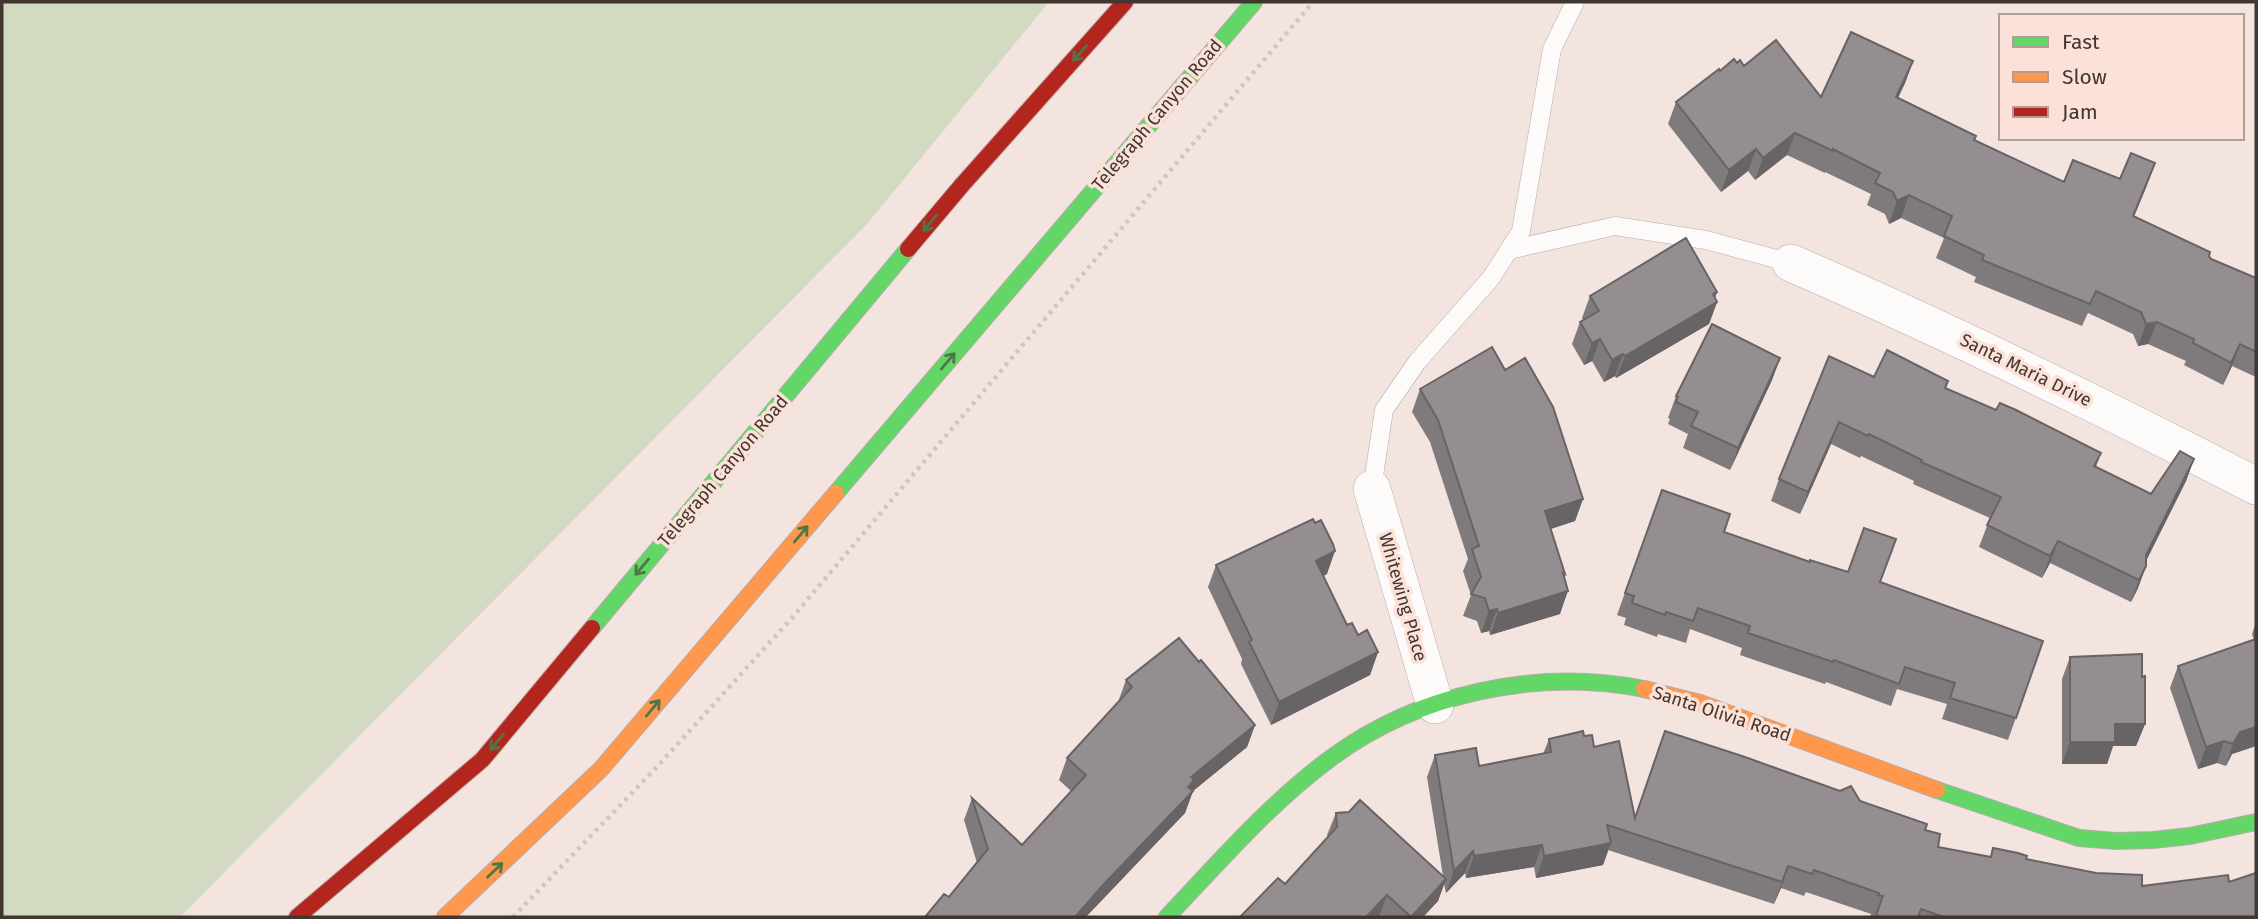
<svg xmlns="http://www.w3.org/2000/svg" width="2258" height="919" font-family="'Fira Sans',sans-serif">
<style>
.green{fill:#d3dac2}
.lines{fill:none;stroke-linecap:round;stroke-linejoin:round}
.lane-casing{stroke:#b8aba7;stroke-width:19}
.street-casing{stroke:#b8aba7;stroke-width:38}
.fast-casing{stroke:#b8aba7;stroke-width:18}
.slow-casing{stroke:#b8aba7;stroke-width:18}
.jam-casing{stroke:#b8aba7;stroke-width:18}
.path{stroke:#ccc6c5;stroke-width:4.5;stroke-dasharray:3.5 5;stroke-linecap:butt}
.lane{stroke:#fdfbfa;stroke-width:18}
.street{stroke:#fdfbfa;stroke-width:37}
.fast{stroke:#63d668;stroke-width:16}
.slow{stroke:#ff974d;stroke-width:16}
.jam{stroke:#b3261e;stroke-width:16}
.wall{fill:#7f7a7c}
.shaded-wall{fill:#686365}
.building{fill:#948e90;stroke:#686365;stroke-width:2}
.oneway{stroke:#4f7647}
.labels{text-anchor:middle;stroke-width:7;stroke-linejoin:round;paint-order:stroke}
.street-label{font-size:18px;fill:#423631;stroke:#fbe1d7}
</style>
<rect width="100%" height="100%" fill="#f3e4df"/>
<path class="green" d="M2 2H1049L867 224 180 917H2Z"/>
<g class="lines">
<g class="lane-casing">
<path id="lane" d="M1509 250 1615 226 1706 240 1791 263
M1372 489 1384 410 1417 362 1491 278 1521 231 1552 49 1575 2"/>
</g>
<g class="street-casing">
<path id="street" d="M1791 263C1949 331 2103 407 2256 486
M1372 489 1435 705"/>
</g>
<g class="fast-casing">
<path id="fast" d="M836 493 1254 2
M592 628 908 249
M1937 790 2079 838 2116 841 2153 840 2190 836 2256 822
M1167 917C1219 862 1270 803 1331 758 1419 693 1537 668 1644 689"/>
</g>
<g class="slow-casing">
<path id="slow" d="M1644 689 1700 703 1937 790
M445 917 601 769 836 493"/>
</g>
<g class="jam-casing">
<path id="jam" d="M908 249 962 185 1125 2
M297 917 482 760 592 628"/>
</g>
<path class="path" d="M513 917 655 769 791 619 1313 2"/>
<use href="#lane" class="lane"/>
<use href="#street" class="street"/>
<use href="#fast" class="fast"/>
<use href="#slow" class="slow"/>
<use href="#jam" class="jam"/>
</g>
<path class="wall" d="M1913 61 1905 83 1898 98 1974 140 2064 182 2120 179 2147 185 2134 216 2209 256 2211 259 2256 278V377L2232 366 2223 385 2184 365 2186 361 2148 344 2138 346 2133 334 2088 313 2082 326 1974 282 1976 277 1936 258 1944 238 1901 218 1889 224 1885 214 1867 205 1871 194 1825 172V173L1787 155 1755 180 1748 171 1721 192 1668 124 1676 102 1720 71 1737 63 1821 97Z
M1717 292 1715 298 1717 302 1709 324 1616 378 1615 376 1604 382 1592 361 1584 365 1572 344 1580 322 1583 320 1582 318 1590 296Z
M1780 358 1772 380 1730 470 1683 448 1688 434 1668 424 1670 419 1668 418 1676 396Z
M1874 377 1946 388 1996 410 2101 453 2096 467 2151 494 2194 459 2186 481 2146 561V566L2138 588 2131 602 2050 563 2042 578 1979 547 1990 518 1913 484 1914 481 1861 456 1860 458 1831 444 1800 514 1771 501 1779 479Z
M1420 389 1583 499 1575 521 1551 529 1565 574 1560 614 1490 635 1489 631 1481 633 1477 621 1463 616 1471 595 1463 571 1468 559 1430 442 1412 412Z
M1662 490 1724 532 1810 562 1880 582 2043 641 2008 740 1942 719 1947 704 1897 689 1891 706 1826 682 1825 684 1740 655 1742 648 1690 629 1686 643 1658 634 1657 637 1624 625 1626 618 1617 615Z
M1216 565 1327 574 1323 576 1347 625 1378 652 1370 675 1271 725 1241 664 1242 659 1208 587Z
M2256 622V746L2232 754 2226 766 2217 763 2198 769 2170 688 2178 666 2254 640 2252 634Z
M2070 657 2145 724 2136 746H2113L2107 764H2062V679Z
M1199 662 1255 725 1247 747 1193 791 1185 813 1096 906 949 897 977 863 964 820 972 798 1022 845 1071 791 1059 780 1067 758 1118 702 1126 680Z
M1584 736 1594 747 1635 817 1860 801 1925 830 1938 847 1990 857 1993 848 2026 859 2142 886 2229 882 2256 917H1870L1871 914 1806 892 1804 896 1781 888 1774 904 1608 850 1603 865 1536 878 1534 867 1466 878 1465 873 1446 893 1444 884 1438 901 1423 917H1240L1285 884 1328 837 1327 835 1336 813 1443 876 1427 777 1435 755 1479 766 1543 754 1549 739Z"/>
<path class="shaded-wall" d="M1913 61 1905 83 1888 119 1896 97Z
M1795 133 1787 155 1755 180 1763 158Z
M1756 149 1748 171 1721 192 1729 170Z
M2155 163 2147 185 2125 238 2133 216Z
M1909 195 1901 218 1889 224 1897 201Z
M1717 292 1712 305 1717 302 1709 324 1616 378 1625 356Z
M2157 322 2148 344 2138 346 2146 324Z
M1600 339 1592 361 1584 365 1592 343Z
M2240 344 2232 366 2223 385 2231 363Z
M1623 354 1615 376 1604 382 1612 360Z
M1780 358 1772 380 1730 470 1738 448Z
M1839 422 1831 444 1800 514 1808 492Z
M2194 459 2186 481 2138 577 2146 555Z
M1583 499 1575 521 1537 533 1545 511Z
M2058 541 2050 563 2042 578 2050 556Z
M1335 551 1327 574 1308 583 1316 561Z
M2146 566 2138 588 2131 602 2139 580Z
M1568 591 1560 614 1490 635 1498 613Z
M1497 609 1489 631 1481 633 1489 611Z
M1378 652 1370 675 1271 725 1279 702Z
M2115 724H2145L2136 746H2113L2107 764H2062L2070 742Z
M1255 725 1247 747 1193 791 1185 813 1086 917H1075L1191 777Z
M2256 727V746L2232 754 2226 766 2233 744 2240 732Z
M2224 741 2217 763 2198 769 2206 747Z
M1611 843 1603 865 1536 878 1544 856Z
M1542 845 1534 867 1466 878 1474 856Z
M1473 851 1465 873 1446 893 1454 871Z
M1788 866 1781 888 1774 904 1782 882Z
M1446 879 1438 901 1423 917H1411Z
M1387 895 1379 917H1366Z"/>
<path class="building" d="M1851 32 1913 61 1896 97 1976 136 1974 140 2064 182 2073 160 2120 179 2131 153 2155 163 2133 216 2210 252 2209 256 2211 259 2256 278V352L2240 344 2231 363 2193 343 2194 339 2157 322 2146 324 2141 312 2096 291 2090 304 1982 260 1984 255 1944 236 1952 216 1909 195 1897 201 1893 192 1875 183 1880 173 1833 149V151L1795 133 1763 158 1756 149 1729 170 1676 102 1719 69 1720 71 1734 59 1737 63 1740 60 1744 66 1776 40 1821 97Z
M1686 238 1717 292 1713 294 1717 302 1625 356 1623 354 1612 360 1600 339 1592 343 1580 322 1599 311 1590 296Z
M1712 324 1780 358 1738 448 1691 426 1698 412 1676 402 1678 397 1676 396Z
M1492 347 1505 370 1525 358 1553 407 1583 499 1545 511 1565 574 1563 573 1568 591 1498 613 1497 609 1489 611 1485 598 1471 594 1481 577 1472 549 1479 546 1438 420 1420 389Z
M1887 350 1948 381 1945 388 1996 410 2000 403 2016 410 2101 453 2094 466 2151 494 2180 451 2194 459 2146 555V566L2139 580 2058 541 2050 556 1987 525 2001 497 1921 462 1922 460 1869 434 1868 436 1839 422 1808 492 1779 479 1829 356 1874 377Z
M1662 490 1730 514 1724 532 1810 562V560L1848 572 1864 528 1896 539 1880 582 2043 641 2016 718 1950 698 1955 683 1905 667 1899 684 1834 660 1833 662 1748 633 1750 626 1698 608 1693 621 1666 612 1665 615 1632 603 1634 596 1625 593Z
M1313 519 1315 523 1321 520 1333 544 1335 551 1316 561 1347 625 1352 623 1358 635 1367 630 1378 652 1279 702 1249 642 1252 640 1216 565Z
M1179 638 1199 662 1201 660 1255 725 1191 777 1194 780 1188 787 1193 791 1104 884 1075 917H925L944 894 949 897 988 849 972 798 1022 845 1086 775 1067 758 1132 687 1126 680Z
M2256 639V727L2240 732 2233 744 2224 741 2206 747 2178 666Z
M2142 654V677L2145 676V724H2115V742H2070V657Z
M1583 731 1584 736 1592 735 1594 747 1619 741 1635 818 1665 731 1742 756 1840 791 1851 786 1860 801 1927 824 1925 830 1940 834 1938 847 1991 857 1993 848 2018 853 2027 856 2026 859 2096 873 2142 875V886L2228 875 2229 882 2256 873V917H1944L1921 909 1918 917H1881L1876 915 1883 896 1878 895 1879 893 1814 870 1812 874 1788 866 1782 882 1607 825 1611 843 1544 856 1542 845 1474 856 1473 851 1454 871 1435 755 1476 748 1479 766 1551 752 1549 739Z
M1360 800 1446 879 1411 917 1387 895 1366 917H1240L1278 878 1285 884 1337 827 1336 813 1349 812Z"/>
<defs><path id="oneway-shaft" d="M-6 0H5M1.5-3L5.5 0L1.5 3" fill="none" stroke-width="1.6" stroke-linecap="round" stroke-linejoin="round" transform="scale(1.75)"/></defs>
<g class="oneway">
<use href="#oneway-shaft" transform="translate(1080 53) rotate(132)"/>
<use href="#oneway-shaft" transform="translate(930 223) rotate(130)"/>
<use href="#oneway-shaft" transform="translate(948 361) rotate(-50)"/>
<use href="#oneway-shaft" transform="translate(801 534) rotate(-50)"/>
<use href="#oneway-shaft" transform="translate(642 567) rotate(130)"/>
<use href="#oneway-shaft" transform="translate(653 708) rotate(-50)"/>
<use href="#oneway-shaft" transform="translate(497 742) rotate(130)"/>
<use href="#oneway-shaft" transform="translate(495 870) rotate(-44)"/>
</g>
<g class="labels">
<g class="street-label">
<text transform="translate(1157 115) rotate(-50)" y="6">Telegraph Canyon Road</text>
<text transform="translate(2026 370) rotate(26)" y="6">Santa Maria Drive</text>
<text transform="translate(723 471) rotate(-50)" y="6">Telegraph Canyon Road</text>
<text transform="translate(1403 597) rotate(74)" y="6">Whitewing Place</text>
<text transform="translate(1722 714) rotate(18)" y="6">Santa Olivia Road</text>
</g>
</g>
<rect width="2258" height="919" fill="none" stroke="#423631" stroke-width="7"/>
<rect x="1999" y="14" width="245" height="126" fill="#fbe1d7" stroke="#b19d95" stroke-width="2"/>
<rect x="2013" y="37" width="35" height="10" fill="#63d668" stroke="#b19d95" stroke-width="2"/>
<text x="2062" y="49" font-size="21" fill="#423631">Fast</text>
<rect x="2013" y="72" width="35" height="10" fill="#ff974d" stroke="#b19d95" stroke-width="2"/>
<text x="2062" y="84" font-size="21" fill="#423631">Slow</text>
<rect x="2013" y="107" width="35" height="10" fill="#b3261e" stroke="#b19d95" stroke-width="2"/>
<text x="2062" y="119" font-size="21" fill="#423631">Jam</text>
</svg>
